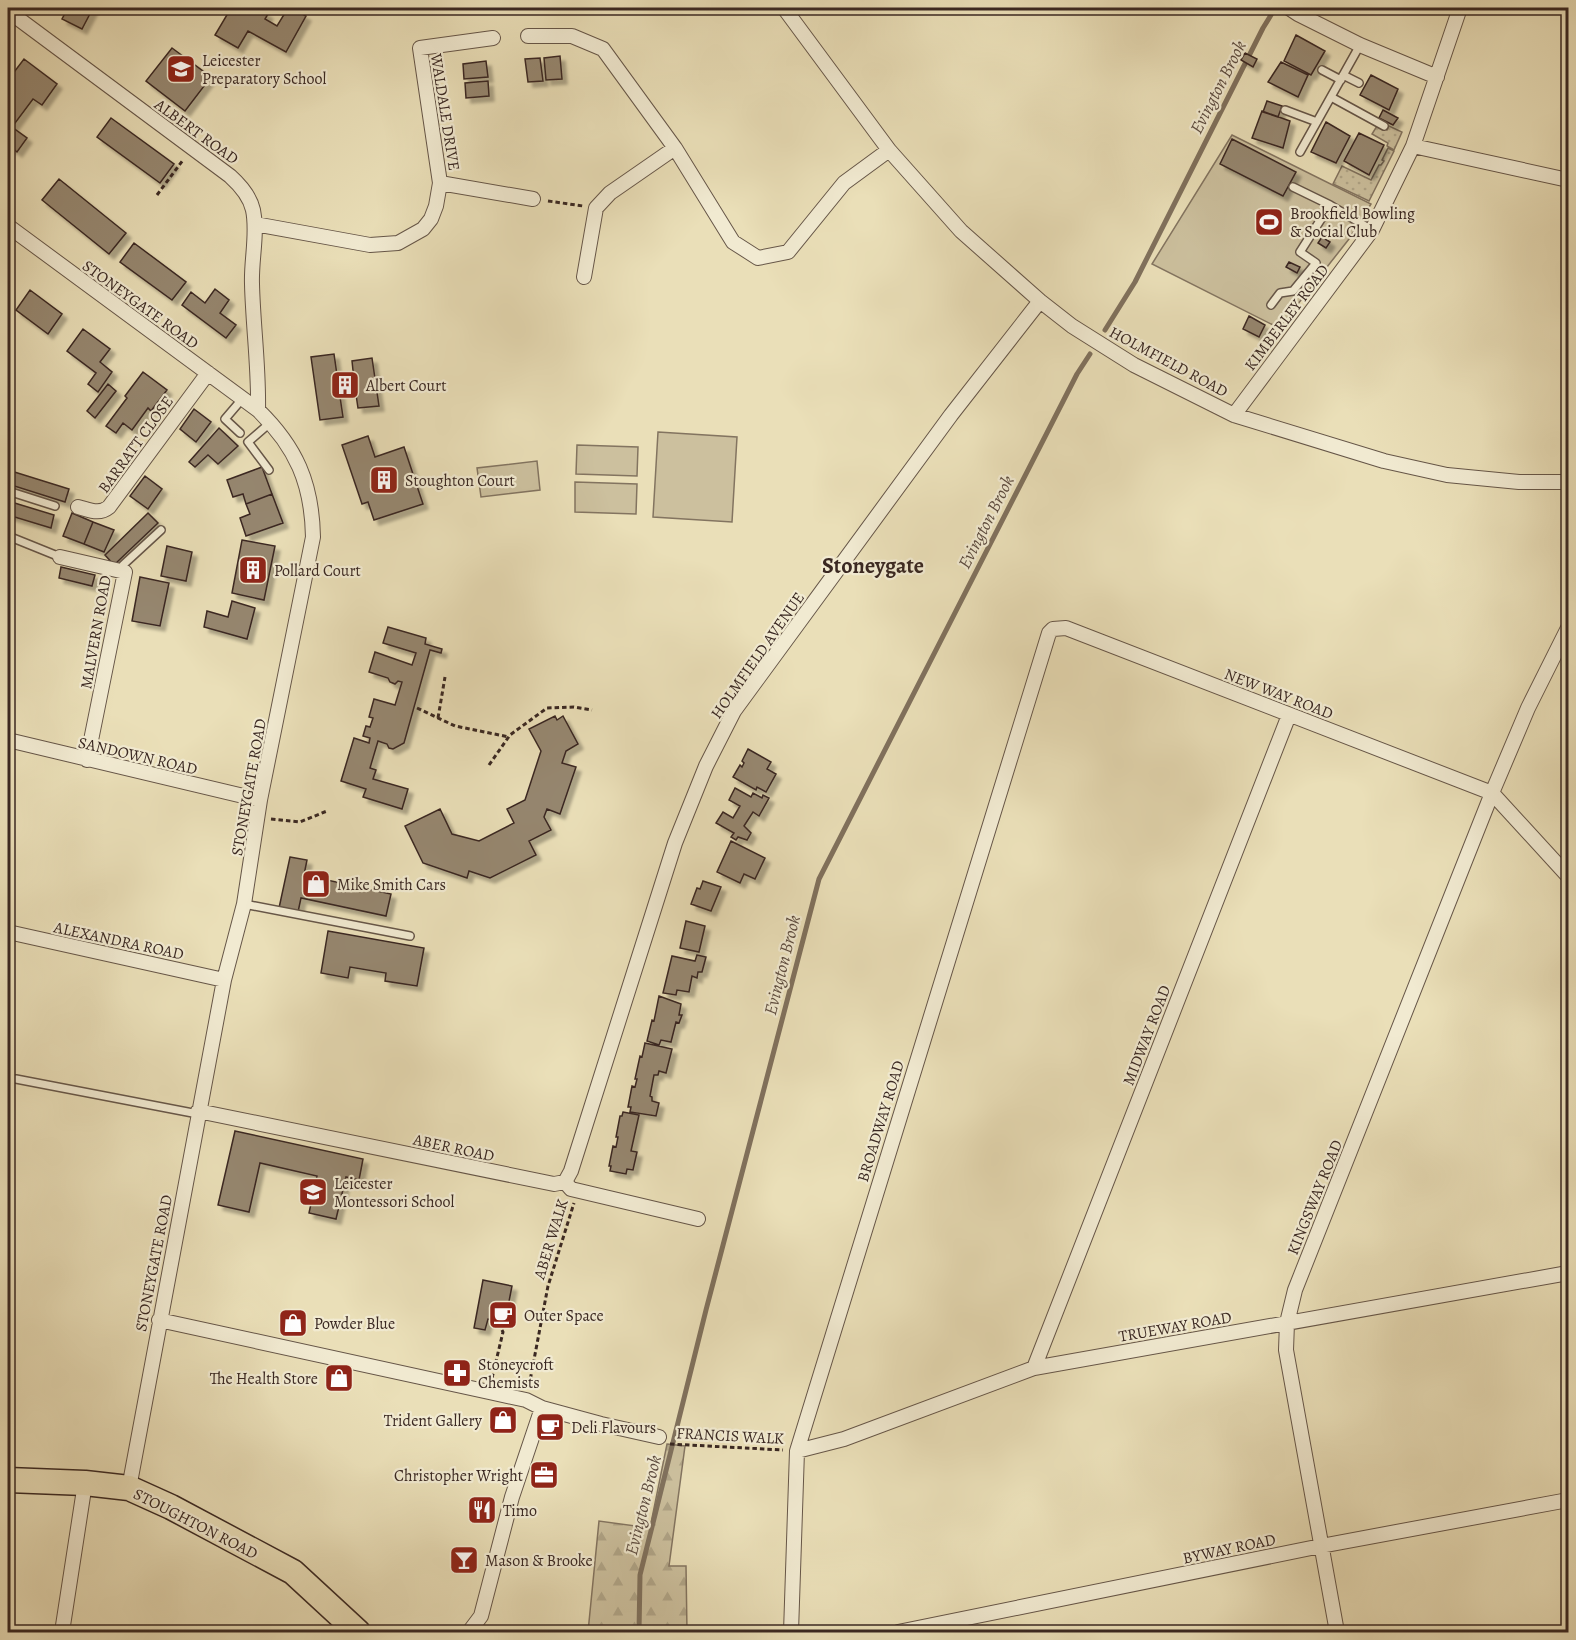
<svg xmlns="http://www.w3.org/2000/svg" width="1576" height="1640" font-family="Alegreya,serif">
<style>
.green{fill:url(#green-dots);stroke:#837460;stroke-width:1.5}
.forest{fill:url(#forest-firs);stroke:#837460;stroke-width:1.5}
.pitch{fill:#ccc09e;stroke:#837460;stroke-width:1.5}
.lines{fill:none;stroke-linecap:round;stroke-linejoin:round}
.stream{stroke:#80715d;stroke-width:5}
.building{fill:#968770;stroke:#3a2822;stroke-width:1.5;filter:url(#shadow)}
.lane-casing{stroke:#665648;stroke-width:10}
.street-casing{stroke:#665648;stroke-width:16}
.highway-casing{stroke:#3a2822;stroke-width:27}
.path{stroke:#3a2822;stroke-width:3;stroke-dasharray:4.5 3;stroke-linecap:butt}
.lane{stroke:#f1ead1;stroke-width:7}
.street{stroke:#f1ead1;stroke-width:14}
.highway{stroke:#eadfb8;stroke-width:24}
.labels{text-anchor:middle;stroke-width:4.5;stroke-linejoin:round;paint-order:stroke}
.poi-label{font-size:16px;fill:#3a2822;stroke:#f1ead1;text-anchor:start}
.street-label{font-size:16px;fill:#3a2822;stroke:#f1ead1}
.water-label{font-size:18px;font-style:italic;fill:#5d4c40;stroke:#f1ead1}
.district-label{font-size:22px;font-weight:bold;fill:#3a2822;stroke:#f1ead1}
</style>
<defs>
<pattern id="green-dots" width="8" height="8" patternUnits="userSpaceOnUse" patternTransform="scale(1.5)"><rect width="8" height="8" fill="#ccc09e"/><path d="M2 2h.1M6 6h.1" fill="none" stroke="#b0a588" stroke-width="1.8" stroke-linecap="round"/></pattern>
<pattern id="forest-firs" width="22" height="20" patternUnits="userSpaceOnUse" patternTransform="scale(1.5)"><rect width="22" height="20" fill="#ccc09e"/><path d="M5 1l3.5 6h-7zM16 11l3.5 6h-7z" fill="#b0a588"/></pattern>
<filter id="shadow"><feDropShadow dx="5" dy="5" stdDeviation="1.5" flood-color="#0004"/></filter>
</defs>
<rect width="100%" height="100%" fill="#eadfb8"/>
<filter id="stains"><feTurbulence type="fractalNoise" baseFrequency=".00333" numOctaves="4"/><feColorMatrix values="0 0 0 0 .2 0 0 0 0 .09 0 0 0 0 .02 0 0 0 .5 -.17"/></filter>
<radialGradient id="worn" r=".72"><stop offset=".6" stop-color="#630" stop-opacity="0"/><stop offset="1" stop-color="#630" stop-opacity=".3"/></radialGradient>
<path class="green" d="M1377 126 1387 130 1389 126 1402 132 1394 150 1387 146 1388 143 1372 134Z
M1388 148 1394 151 1369 201 1333 184 1342 166 1371 180 1379 165H1381L1384 161 1382 160Z"/>
<path class="forest" d="M667 1444 685 1446 669 1566H686L687 1632H588L599 1521 650 1528Z"/>
<path class="pitch" d="M1232 135 1371 204 1349 239 1279 328 1152 264Z
M658 432 737 437 732 522 653 517Z
M577 445 638 447 637 476 576 474Z
M537 461 540 490 481 497 477 468Z
M575 482 637 484 636 514 575 512Z"/>
<g class="lines">
<path class="stream" d="M1105 330 1135 282 1263 28 1271 15
M639 1632 640 1575 706 1310 819 879 1077 374 1090 354"/>
</g>
<path class="building" d="M68 8H93L82 29 62 19Z
M231 8H257L268 14 265 19 277 26 288 8H291L306 16 286 52 248 31 238 48 215 35Z
M1296 35 1325 51 1311 75 1284 61Z
M172 48 211 77 185 111 146 81Z
M1245 53 1257 59 1253 67 1241 60Z
M560 56 562 79 546 80 544 58Z
M540 58 543 81 528 82 525 59Z
M24 59 57 84 42 105 33 99 12 127 27 138 17 152 11 147 8 151V80Z
M486 61 488 77 464 79 463 64Z
M1281 62 1308 75 1298 97 1268 82Z
M1371 75 1398 89 1389 110 1360 95Z
M488 81 489 96 466 98 465 83Z
M1267 101 1282 106 1278 117 1263 112Z
M1383 110 1398 118 1393 125 1379 118Z
M1262 111 1290 121 1283 148 1252 138Z
M111 118 174 164 160 183 97 137Z
M1326 122 1350 136 1336 163 1311 152Z
M1359 133 1384 145 1369 175 1344 161Z
M1232 139 1296 172 1283 196 1220 164Z
M59 179 126 233 109 254 42 200Z
M1322 237 1330 242 1326 248 1318 243Z
M134 243 186 282 172 300 120 262Z
M1289 262 1300 267 1297 273 1286 267Z
M215 289 229 300 220 313 236 325 226 338 182 305 191 292 205 303Z
M30 290 62 314 48 334 16 310Z
M1249 316 1265 325 1259 337 1243 329Z
M83 329 110 349 100 362 112 372 98 392 88 384 96 373 67 351Z
M334 354 338 382 354 380 352 361 372 358 379 406 358 408 355 388 339 390 343 417 320 420 311 357Z
M143 372 167 390 151 411 148 408 132 430 123 423 116 433 106 426 127 398 125 396Z
M108 384 116 391 95 418 87 411Z
M194 409 211 422 196 442 180 429Z
M219 428 238 446 218 464 208 455 195 467 189 462Z
M368 436 375 457 404 447 423 504 374 520 368 502 362 504 342 445Z
M262 467 272 494 246 504 243 494 233 497 227 480Z
M8 470 69 489 65 502 8 484Z
M145 476 162 489 148 509 130 496Z
M272 494 283 523 246 536 240 518 250 514 246 504Z
M8 501 54 515 51 528 8 515Z
M72 513 93 522 84 544 63 536Z
M148 513 158 523 114 565 105 555Z
M93 522 114 530 104 552 84 544Z
M242 540 275 546 264 600 232 593Z
M167 546 192 552 186 581 161 576Z
M61 567 95 575 92 586 59 578Z
M140 577 169 583 160 626 132 621Z
M232 601 255 608 247 639 204 627 207 611 228 617Z
M388 627 426 638 425 644 442 649 441 653 430 650 404 743 393 749 389 748 387 744 378 741 370 768 376 770 373 779 408 789 402 809 363 797 366 789 341 781 354 738 369 743 370 738 363 736 366 726 370 727 373 718 369 717 374 699 395 705 402 682 398 681 395 684 390 682 388 678 369 672 375 652 412 665 416 653 383 643Z
M555 716 557 720 563 716 578 744 566 751 562 763 576 767 560 814 547 809 544 817 551 830 529 841 536 855 490 878 469 871 467 878 423 863 405 826 440 809 452 834 479 841 514 823 507 809 525 800 541 751 529 729Z
M748 749 771 762 767 769 776 774 766 792 757 787 756 790 733 777 740 765 742 767 744 763 742 761Z
M735 788 751 797 753 793 762 798 763 795 769 798 759 816 753 812 744 826 751 833 747 840 738 837 736 840 731 837 734 833 716 823 723 812 733 818 740 806 729 800Z
M731 841 765 858 755 879 744 874 740 883 717 872Z
M290 857 307 860 304 875 391 894 386 916 301 898 298 912 279 908Z
M703 881 721 887 711 911 691 904 697 888 700 889Z
M686 921 705 926 699 952 680 948Z
M328 931 424 948 417 986 385 981 386 973 350 967 348 978 321 973Z
M697 955 706 957 702 972H698L697 978 692 976 689 992 677 990 676 995 663 993 672 956 695 961Z
M659 996 681 1004 679 1015H682L679 1023 676 1022 671 1042 661 1040 659 1045 647 1041 652 1020 654 1021Z
M645 1043 672 1049 666 1073 659 1071 658 1075H654L650 1096 652 1097V1101L659 1103 656 1116 630 1112 631 1107H628L632 1086 635 1087 637 1079H635L640 1056 642 1057Z
M623 1112 639 1115 631 1151 637 1152 633 1170 627 1169 626 1174 610 1171 611 1166H609L613 1146 616 1147 618 1137H616L620 1116H622Z
M235 1131 363 1159 359 1180 346 1177 336 1219 309 1213 317 1176 260 1163 249 1212 218 1205Z
M483 1280 512 1286 505 1322 488 1319 485 1330 474 1328Z"/>
<g class="lines">
<g class="lane-casing">
<path id="lane" d="M1322 70 1341 80
M1343 75 1359 83
M1331 97 1384 126
M1285 110 1317 122
M1300 152 1360 45
M1293 187 1330 205 1372 230
M1271 305 1280 293 1293 291 1316 263 1300 252 1330 205
M240 433 225 419 243 398
M269 470 248 442 271 422
M8 491 55 506
M8 536 60 557
M121 571 123 565 161 530
M244 904 410 936
M16 1079 198 1114"/>
</g>
<g class="street-casing">
<path id="street" d="M784 8 889 150 961 231 1040 301 1072 326 1134 365 1234 415 1384 461 1447 475 1519 482H1568
M1289 8 1298 14 1360 45 1437 77
M8 11 230 176C240 185 250 196 253 210 258 233 251 260 252 284 253 326 259 368 258 410
M528 36H572L603 49 675 148 733 242 758 258 788 252 844 183 889 150
M1413 146 1568 180
M440 183 533 199
M255 224 370 245 398 243 423 229 431 219 436 206 440 183 420 48 493 38
M8 226 258 410C296 447 312 483 313 537L260 800 244 904 224 980 129 1488
M584 277 596 208 610 193 675 148
M1234 415 1372 230 1413 146 1460 8
M78 507C90 510 99 515 109 507L208 373
M60 557 125 572 87 760
M8 740 260 800
M1492 793 1568 876
M8 932 224 980
M198 1111 554 1184 565 1182 571 1189 698 1219
M565 1182 571 1171 675 843 706 766 734 711 951 415 1040 301
M159 1320 489 1392 526 1400 542 1408 601 1424 659 1437
M1034 1368 1289 715
M797 1451 844 1439 1034 1368 1568 1273
M62 1632 85 1483
M469 1632 481 1616 512 1497 542 1408
M791 1632 797 1451 1049 633 1053 629 1066 628 1492 793
M898 1632 1321 1546 1568 1500
M1337 1632 1286 1350 1287 1323 1295 1290 1492 793 1528 708 1568 628"/>
</g>
<g class="highway-casing">
<path id="highway" d="M8 1480 85 1483 129 1488 171 1507 293 1572 358 1632"/>
</g>
<path class="path" d="M157 195 183 160
M548 201 583 206
M417 708 455 726 509 737
M438 718 445 677
M489 765 510 735 547 708 574 707 592 710
M271 819 300 822 327 811
M492 1378 503 1332 496 1320
M529 1386 548 1286 574 1203
M670 1444 783 1450"/>
<use href="#lane" class="lane"/>
<use href="#street" class="street"/>
<use href="#highway" class="highway"/>
</g>
<defs>
<g id="school-square" transform="scale(1.5)"><rect x="-9" y="-9" width="18" height="18" rx="4" fill="#8f2418" stroke="#f1ead1"/><path d="M0-5L7-2L0 1L-7-2ZM-4 1L0 2.5L4 1V4Q0 6-4 4Z" fill="#fff"/></g>
<g id="stadium-square" transform="scale(1.5)"><rect x="-9" y="-9" width="18" height="18" rx="4" fill="#8f2418" stroke="#f1ead1"/><path d="M0-5a6.5 5 0 1 0 0 10a6.5 5 0 1 0 0-10ZM-3.5-1.8h7v3.6h-7Z" fill="#fff"/></g>
<g id="building-square" transform="scale(1.5)"><rect x="-9" y="-9" width="18" height="18" rx="4" fill="#8f2418" stroke="#f1ead1"/><path d="M-4-6H4V6H1V3H-1V6H-4ZM-2.5-4.3h1.7v1.8h-1.7ZM.8-4.3h1.7v1.8H.8ZM-2.5-1h1.7V.8h-1.7ZM.8-1h1.7V.8H.8Z" fill="#fff"/></g>
<g id="shop-square" transform="scale(1.5)"><rect x="-9" y="-9" width="18" height="18" rx="4" fill="#8f2418" stroke="#f1ead1"/><path d="M-5-2.5h2.3a2.7 3.5 0 0 1 5.4 0H5L5.5 6h-11ZM-1.5-2.5h3a1.5 2.3 0 0 0-3 0Z" fill="#fff"/></g>
<g id="cafe-square" transform="scale(1.5)"><rect x="-9" y="-9" width="18" height="18" rx="4" fill="#8f2418" stroke="#f1ead1"/><path d="M-5.5-4.5H6V0H3Q3 3.5 0 3.5H-2.5Q-5.5 3.5-5.5 0ZM3-3.2v2h1.7v-2ZM-6 4.5H4V6H-6Z" fill="#fff"/></g>
<g id="pharmacy-square" transform="scale(1.5)"><rect x="-9" y="-9" width="18" height="18" rx="4" fill="#8f2418" stroke="#f1ead1"/><path d="M-2-6h4v4h4v4h-4v4h-4v-4h-4v-4h4Z" fill="#fff"/></g>
<g id="office-square" transform="scale(1.5)"><rect x="-9" y="-9" width="18" height="18" rx="4" fill="#8f2418" stroke="#f1ead1"/><path d="M-6-3h4V-5.5h4V-3h4V5H-6ZM-1-4.5V-3h2v-1.5ZM-6 0V1H6V0Z" fill="#fff"/></g>
<g id="restaurant-square" transform="scale(1.5)"><rect x="-9" y="-9" width="18" height="18" rx="4" fill="#8f2418" stroke="#f1ead1"/><path d="M-5-6h1v4h1v-4h1v4h1v-4h1v5L-1.5 .5V6h-2V.5L-5-1ZM5-6V6H3V1.5H1.5Q1.5-4 5-6Z" fill="#fff"/></g>
<g id="bar-square" transform="scale(1.5)"><rect x="-9" y="-9" width="18" height="18" rx="4" fill="#8f2418" stroke="#f1ead1"/><path d="M-6-5H6L.8 .8V4.5H3.5V6h-7V4.5H-.8V.8Z" fill="#fff"/></g>
</defs>
<g fill-rule="evenodd">
<use href="#school-square" x="181" y="69"/>
<use href="#stadium-square" x="1269" y="222"/>
<use href="#building-square" x="345" y="385"/>
<use href="#building-square" x="384" y="480"/>
<use href="#building-square" x="253" y="570"/>
<use href="#shop-square" x="316" y="884"/>
<use href="#school-square" x="313" y="1192"/>
<use href="#cafe-square" x="503" y="1315"/>
<use href="#shop-square" x="293" y="1323"/>
<use href="#pharmacy-square" x="457" y="1373"/>
<use href="#shop-square" x="339" y="1378"/>
<use href="#shop-square" x="503" y="1420"/>
<use href="#cafe-square" x="550" y="1427"/>
<use href="#office-square" x="544" y="1475"/>
<use href="#restaurant-square" x="482" y="1510"/>
<use href="#bar-square" x="464" y="1560"/>
</g>
<g class="labels">
<g class="poi-label">
<text x="202" y="66">Leicester<tspan x="202" dy="18">Preparatory School</tspan></text>
<text x="1290" y="219">Brookfield Bowling<tspan x="1290" dy="18">&amp; Social Club</tspan></text>
<text x="366" y="391">Albert Court</text>
<text x="405" y="486">Stoughton Court</text>
<text x="274" y="576">Pollard Court</text>
<text x="337" y="890">Mike Smith Cars</text>
<text x="334" y="1189">Leicester<tspan x="334" dy="18">Montessori School</tspan></text>
<text x="524" y="1321">Outer Space</text>
<text x="314" y="1329">Powder Blue</text>
<text x="478" y="1370">Stoneycroft<tspan x="478" dy="18">Chemists</tspan></text>
<text x="318" y="1384" text-anchor="end">The Health Store</text>
<text x="482" y="1426" text-anchor="end">Trident Gallery</text>
<text x="571" y="1433">Deli Flavours</text>
<text x="523" y="1481" text-anchor="end">Christopher Wright</text>
<text x="503" y="1516">Timo</text>
<text x="485" y="1566">Mason &amp; Brooke</text>
</g>
<g class="street-label">
<text transform="translate(446 112) rotate(81)" y="6">WALDALE DRIVE</text>
<text transform="translate(197 131) rotate(36)" y="6">ALBERT ROAD</text>
<text transform="translate(141 304) rotate(36)" y="6">STONEYGATE ROAD</text>
<text transform="translate(1286 317) rotate(-53)" y="6">KIMBERLEY ROAD</text>
<text transform="translate(1169 361) rotate(28)" y="6">HOLMFIELD ROAD</text>
<text transform="translate(135 444) rotate(-54)" y="6">BARRATT CLOSE</text>
<text transform="translate(95 632) rotate(-80)" y="6">MALVERN ROAD</text>
<text transform="translate(757 655) rotate(-55)" y="6">HOLMFIELD AVENUE</text>
<text transform="translate(1279 693) rotate(21)" y="6">NEW WAY ROAD</text>
<text transform="translate(138 755) rotate(13)" y="6">SANDOWN ROAD</text>
<text transform="translate(248 787) rotate(-80)" y="6">STONEYGATE ROAD</text>
<text transform="translate(119 940) rotate(12)" y="6">ALEXANDRA ROAD</text>
<text transform="translate(1146 1035) rotate(-69)" y="6">MIDWAY ROAD</text>
<text transform="translate(880 1121) rotate(-73)" y="6">BROADWAY ROAD</text>
<text transform="translate(454 1147) rotate(12)" y="6">ABER ROAD</text>
<text transform="translate(1314 1197) rotate(-68)" y="6">KINGSWAY ROAD</text>
<text transform="translate(550 1239) rotate(-73)" y="6">ABER WALK</text>
<text transform="translate(153 1263) rotate(-79)" y="6">STONEYGATE ROAD</text>
<text transform="translate(1175 1326) rotate(-10)" y="6">TRUEWAY ROAD</text>
<text transform="translate(730 1435) rotate(3)" y="6">FRANCIS WALK</text>
<text transform="translate(196 1523) rotate(27)" y="6">STOUGHTON ROAD</text>
<text transform="translate(1229 1548) rotate(-12)" y="6">BYWAY ROAD</text>
</g>
<g class="water-label">
<text transform="translate(1218 87) rotate(-63)" y="6">Evington Brook</text>
<text transform="translate(986 522) rotate(-63)" y="6">Evington Brook</text>
<text transform="translate(782 965) rotate(-76)" y="6">Evington Brook</text>
<text transform="translate(643 1505) rotate(-76)" y="6">Evington Brook</text>
</g>
<g class="district-label">
<text x="873" y="573">Stoneygate</text>
</g>
</g>
<rect width="1576" height="1640" fill="none" stroke="#eadfb8" stroke-width="30"/>
<rect x="9" y="9" width="1558" height="1622" fill="none" stroke="#3a2822" stroke-width="3"/>
<rect x="15" y="15" width="1546" height="1610" fill="none" stroke="#3a2822" stroke-width="1.5"/>
<rect width="100%" height="100%" filter="url(#stains)"/>
<rect width="100%" height="100%" fill="url(#worn)"/>
</svg>
